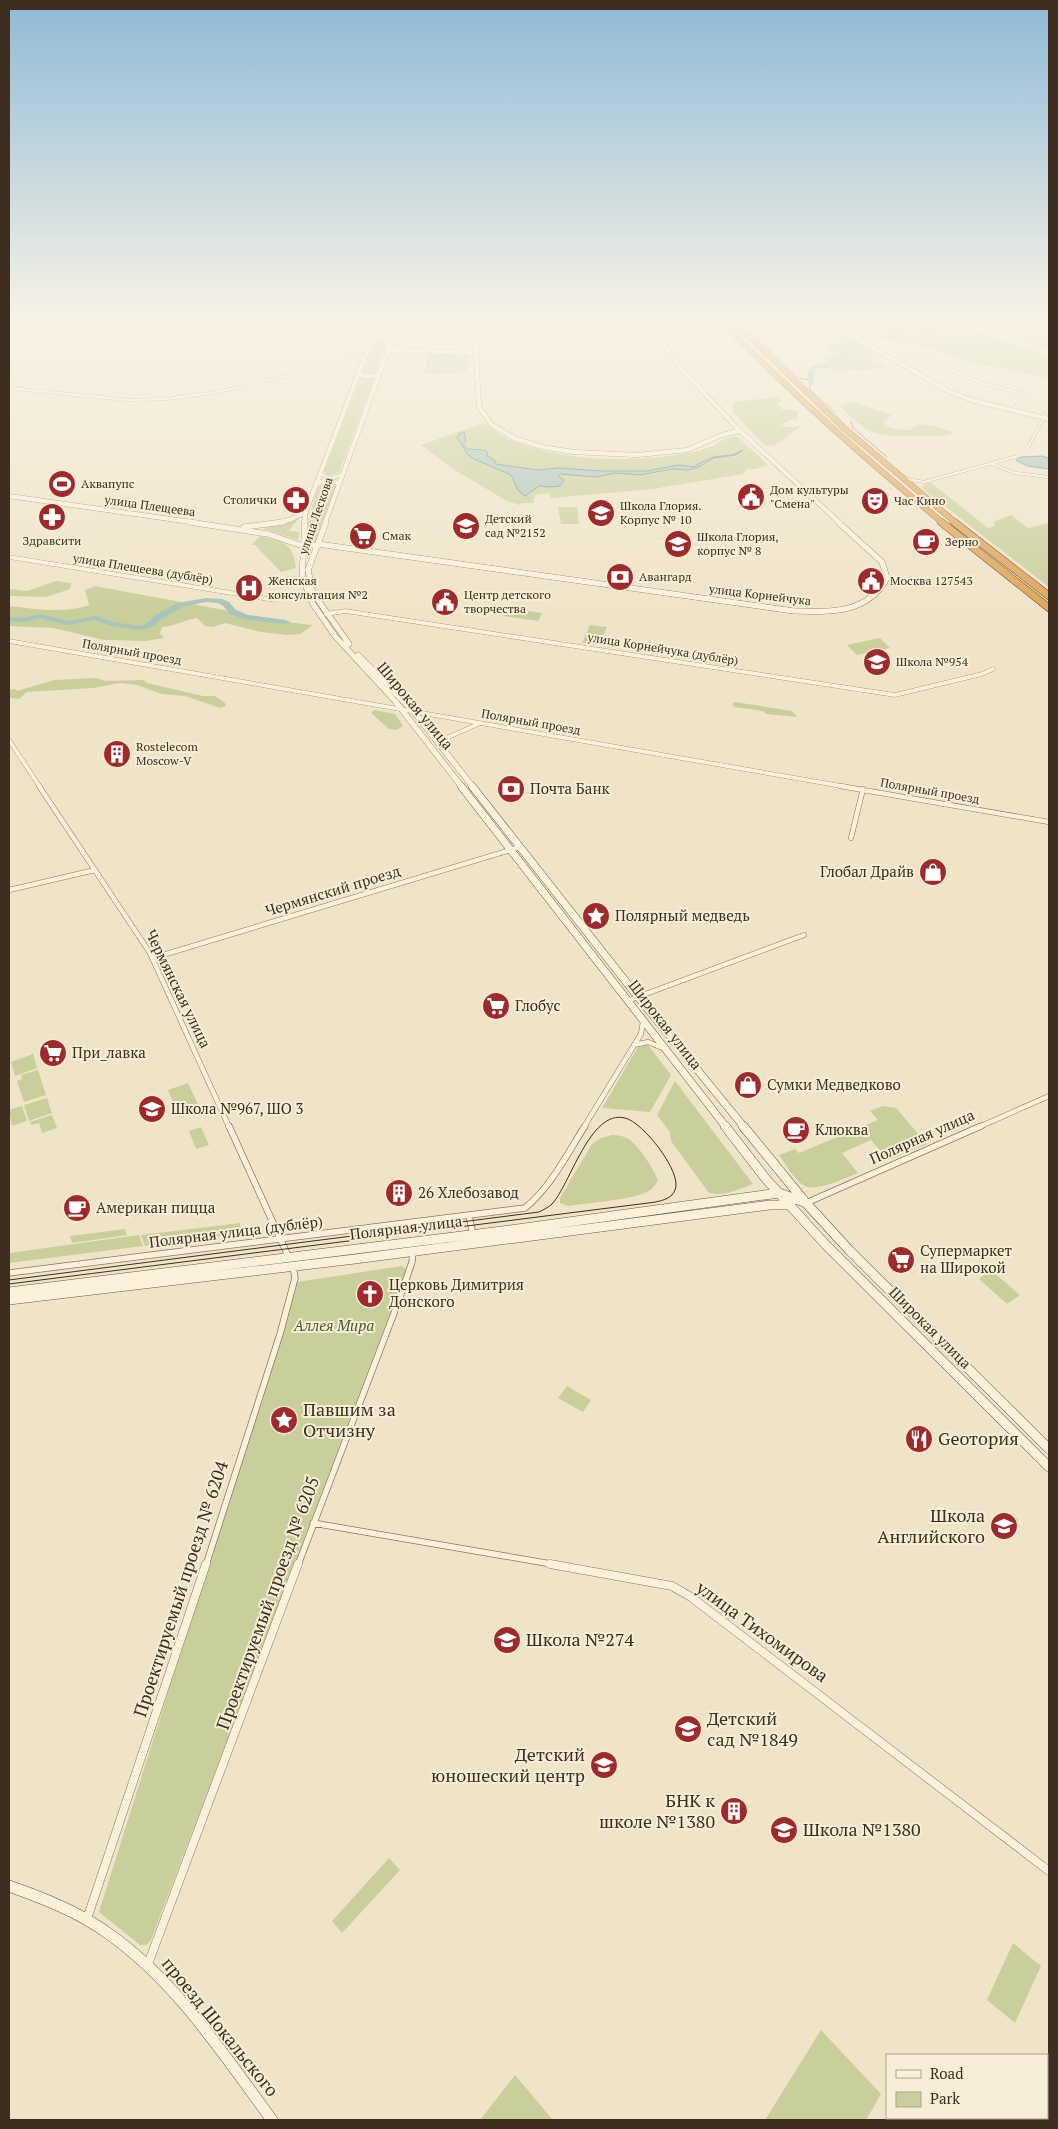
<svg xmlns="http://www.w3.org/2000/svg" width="1058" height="2129" font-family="'PT Serif',serif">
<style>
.green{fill:#c9cf9b}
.water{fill:#a9c4bc;stroke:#6f938a}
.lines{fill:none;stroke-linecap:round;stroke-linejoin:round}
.stream{stroke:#6f938a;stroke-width:1}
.river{fill:#a9c4bc;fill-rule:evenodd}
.street-far4-casing{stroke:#8d765c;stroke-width:3}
.street-far3-casing{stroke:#8d765c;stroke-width:4.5}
.street-far2-casing{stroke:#8d765c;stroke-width:5.5}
.street-far1-casing{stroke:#8d765c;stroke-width:7}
.street-casing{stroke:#8d765c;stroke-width:9}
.secondary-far4-casing{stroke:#6f573f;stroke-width:5}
.secondary-far3-casing{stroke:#6f573f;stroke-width:6}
.secondary-far2-casing{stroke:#6f573f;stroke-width:8}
.secondary-far1-casing{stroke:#6f573f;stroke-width:10}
.secondary-casing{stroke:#6f573f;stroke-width:12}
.highway-far1-casing{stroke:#5b4430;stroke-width:6}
.highway-casing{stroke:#5b4430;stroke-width:8}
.street-far4{stroke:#faf1dc;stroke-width:2.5}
.street-far3{stroke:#faf1dc;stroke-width:4}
.street-far2{stroke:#faf1dc;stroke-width:4.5}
.street-far1{stroke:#faf1dc;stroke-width:5.5}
.street{stroke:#faf1dc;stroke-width:8}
.secondary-far4{stroke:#faf1dc;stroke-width:4.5}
.secondary-far3{stroke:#faf1dc;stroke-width:5.5}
.secondary-far2{stroke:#faf1dc;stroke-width:7}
.secondary-far1{stroke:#faf1dc;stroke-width:9}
.secondary{stroke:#faf1dc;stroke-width:11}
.highway-far1{stroke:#e0a458;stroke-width:5.5}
.highway{stroke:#e0a458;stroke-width:7}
.tram{stroke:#3d2e20;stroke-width:1}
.labels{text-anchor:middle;stroke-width:4;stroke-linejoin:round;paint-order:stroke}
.far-poi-label{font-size:12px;fill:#3d2e20;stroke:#f7eed8;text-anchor:start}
.far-street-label{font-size:12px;fill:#3d2e20;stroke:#f7eed8}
.street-label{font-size:15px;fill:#3d2e20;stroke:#f7eed8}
.poi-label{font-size:15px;fill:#3d2e20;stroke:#f7eed8;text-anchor:start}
.park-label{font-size:15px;font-style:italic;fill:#4d5a26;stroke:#f7eed8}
.near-poi-label{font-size:18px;fill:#3d2e20;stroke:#f7eed8;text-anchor:start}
.near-street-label{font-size:18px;fill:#3d2e20;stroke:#f7eed8}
</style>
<rect width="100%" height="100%" fill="#f0e4c8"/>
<path class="green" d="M383 317H396L389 337H376Z
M802 317H816L879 353 866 356 888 366 862 371 851 369 845 374C836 372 827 368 826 358L838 355 827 350 834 344H841L845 341 825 332 823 328Z
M859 317H918L921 328 957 317H1049V351L1033 345 1030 341C1018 340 998 333 989 327 982 323 972 325 966 320H958L959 324 987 334 995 335 994 337 1044 355 1049 359V361L1046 363H1049V378L970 362 905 340C890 343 885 339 875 328L876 326Z
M377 339 386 341 376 374 371 376 362 373 375 340Z
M427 354 468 356 467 373 424 374Z
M361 377H375L339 473 328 476 324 472Z
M778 397 781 401 778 404 783 410 792 409 798 412 797 419 789 420 782 425 785 427 801 426 775 445 765 446 733 412V402Z
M852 402 892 415 883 422C889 430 901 430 910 430 920 419 940 428 952 432L950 435C926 436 892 439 870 431 863 429 846 412 840 406Z
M484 423C491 428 498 434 506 438 557 462 634 463 688 453 696 452 703 450 710 447 721 442 726 435 738 437L768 465 756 469H747L743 474 652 489 551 498 549 493 535 495 533 503H522L519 505 507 501 453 469 421 445Z
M328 481 337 484 315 543H308C305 523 313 502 320 483Z
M930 482 988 528 995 526 993 522 1011 515 1028 528 1049 523V587L923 489V486Z
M558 507H577L579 524H561Z
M299 518 289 531 299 532 298 540 264 529 266 527Z
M260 536C283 542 293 542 296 568L281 572 255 545H251Z
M56 581 71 583 70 589 46 597 9 596V589L27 591Z
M95 586 224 610 248 618 313 625 300 634 287 635 261 632 225 623 212 627 205 626 197 618C185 620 175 626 162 627L160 633 164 638 146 641 104 640 53 628 9 626V606C35 609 63 614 89 605L85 590Z
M508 608 542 613 538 621 503 616Z
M590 625 607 627 599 645 582 643Z
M880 638 890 648 857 655 847 645Z
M96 678 106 681 143 680 147 683 203 696H215L225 703 226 706 220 708 185 696 161 694 137 685 120 683 93 688 27 692 19 699 9 698V690L15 689 17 691 54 680Z
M735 702 792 711 797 717 766 714 763 711 735 707 732 704Z
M374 710 395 714 403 726 397 730 389 729 371 713Z
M642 1044 648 1045 671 1075 650 1112 602 1108 638 1047Z
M33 1054 37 1068 15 1076 11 1062Z
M38 1070 46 1095 24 1102 17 1081 22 1079 21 1075Z
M675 1081 753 1184C740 1189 723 1197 709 1193L671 1141 670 1132 657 1115Z
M188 1083 200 1109 179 1117 168 1090Z
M47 1098 52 1113 29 1121 24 1105Z
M22 1106 27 1121 12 1126 9 1110Z
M883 1106 896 1108 927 1144 888 1160 871 1140 842 1153 858 1173C846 1178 816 1192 805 1186 794 1181 786 1164 779 1155L795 1149 799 1153 878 1120 870 1111Z
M52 1115 57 1128 42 1133 39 1123 31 1125 30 1122Z
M201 1127 209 1145 196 1149 189 1131Z
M612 1135C617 1135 623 1136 627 1138 638 1144 654 1169 658 1181 655 1185 652 1190 647 1192 630 1200 588 1203 568 1206L560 1203V1198L592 1144 601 1138Z
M240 1223V1234L145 1246 141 1235Z
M125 1229 127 1235 72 1243 70 1236Z
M139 1235 143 1246 9 1263V1253Z
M402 1266 407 1270 405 1274 151 1940 146 1945H140L99 1912 297 1282Z
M991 1270 1020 1295 1007 1304 979 1279Z
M567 1386 591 1400 583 1412 558 1398Z
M389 1858 400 1870 342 1933 332 1921Z
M1013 1943 1041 1966 1015 2023 987 2000Z
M821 2030 881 2094 866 2120H765Z
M515 2075 553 2120H480Z"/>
<path class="water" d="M916 317H961L933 331 906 323Z
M464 432 466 442 463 444 467 449 485 450 488 453 487 456 494 460 496 464 537 470 559 468 602 471H646L678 465 695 467 696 465 713 457 732 455 743 450 736 455 714 458 699 467 689 470 672 469 640 475 615 473 596 477 560 474 558 476 564 480 560 486 552 487 539 486 525 496 518 490 511 475 472 458 468 455 457 438 459 434Z
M1042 456 1049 458V469L1027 466 1016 460 1021 457Z"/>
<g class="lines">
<path class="stream" d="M736 317 798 378 810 380
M811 384 809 389 835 412
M851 422 853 428 887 457"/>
<path class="river" d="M931 317H939L909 332 866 343 863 341 905 330Z
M859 341 862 343 855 350 846 348 844 351 851 357 839 363 840 366 815 369 814 384 809 385 807 377 810 367 817 364 834 363V361L844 357 838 351 843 345 852 347 853 343Z
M206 598 222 599 229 602 236 610 248 615 286 620 290 622 286 624 244 619 230 614 223 606 218 603 206 602 182 607 160 620 155 626 142 630 111 626 95 620 68 625 39 618 25 622 9 621V617L25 618 39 614 68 621 96 616 113 622 141 626 149 622 154 616 177 603Z"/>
<g class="street-far4-casing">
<path id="street-far4" d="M897 347 982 383 1028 395 1012 410
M893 360 914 354
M9 388 129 400 167 399 217 392 364 358
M992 464 1015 473 1049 477
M320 474 330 478 341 475
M906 479 924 482 1018 456 1028 447 1049 408"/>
</g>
<g class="street-far3-casing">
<path id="street-far3" d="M9 557 275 600
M326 614 345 611 895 695 982 674 993 669
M9 641 847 787
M9 740 40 787
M443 748 449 737 478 724"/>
</g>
<g class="street-far2-casing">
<path id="street-far2" d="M39 786 150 953 229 1127
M840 786 1049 822
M851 838 863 789
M9 890 95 870
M153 958 520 847
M627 1001 804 935
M634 1045 648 1042 660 1047
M584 1127 641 1034 643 1022
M979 1127 1049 1096"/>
</g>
<g class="street-far1-casing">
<path id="street-far1" d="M229 1126 289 1258
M806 1203 981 1126
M469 1216 473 1234
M9 1273 525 1208C551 1187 567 1154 585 1126
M313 1523 557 1565
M206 1565 280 1334 295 1278 293 1266
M298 1565 399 1300 412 1262 413 1251"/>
</g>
<g class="street-casing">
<path id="street" d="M550 1564 672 1586 691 1597 1049 1871
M87 1919 206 1564
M148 1964 298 1564"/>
</g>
<g class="secondary-far4-casing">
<path id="secondary-far4" d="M474 317 479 407 492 425 514 438 542 447 573 452 637 455 687 450 722 435 740 431
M644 317 676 363 737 428 840 523
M819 317 950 392 971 400 1049 419
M371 340 385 338 389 347
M388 350 476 353
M359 374 369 377 379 374
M316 484 328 480 338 483
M9 496 198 523
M278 523 292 519 306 511
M304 523 306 511 380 317
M325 523 400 317"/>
</g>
<g class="secondary-far3-casing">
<path id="secondary-far3" d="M189 522 268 534 300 545H319
M305 522 302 577 313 604 335 636 395 701 462 787
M326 522 308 570 313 593 349 644
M244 527 283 522
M318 544 794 611C830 612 868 614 887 578L882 562 838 522
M358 655 414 712 473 787"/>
</g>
<g class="secondary-far2-casing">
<path id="secondary-far2" d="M461 786 726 1127
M472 786 638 997 744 1127"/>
</g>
<g class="secondary-far1-casing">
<path id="secondary-far1" d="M725 1126 766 1179 825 1244 1049 1467
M743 1126 806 1203 850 1251 1049 1449
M9 1292 510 1230 779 1193 804 1202
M9 1300 355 1259 770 1205H791"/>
</g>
<g class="secondary-casing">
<path id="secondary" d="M9 1886C43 1898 79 1912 109 1934 177 1982 223 2054 272 2120"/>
</g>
<g class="highway-far1-casing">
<path id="highway-far1" d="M717 317C788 390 864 458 943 523
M729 317 844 428 956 523"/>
</g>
<g class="highway-casing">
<path id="highway" d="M941 522 1049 608
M954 522 1049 596"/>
</g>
<use href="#street-far4" class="street-far4"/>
<use href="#street-far3" class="street-far3"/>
<use href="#street-far2" class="street-far2"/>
<use href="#street-far1" class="street-far1"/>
<use href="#street" class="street"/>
<use href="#secondary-far4" class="secondary-far4"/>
<use href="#secondary-far3" class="secondary-far3"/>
<use href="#secondary-far2" class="secondary-far2"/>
<use href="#secondary-far1" class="secondary-far1"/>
<use href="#secondary" class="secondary"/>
<use href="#highway-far1" class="highway-far1"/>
<use href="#highway" class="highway"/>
<path class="tram" d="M9 1280 539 1212C543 1210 549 1207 552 1204 570 1185 590 1109 625 1118 643 1122 683 1173 675 1190 672 1198 664 1200 656 1202L9 1284"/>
</g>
<linearGradient id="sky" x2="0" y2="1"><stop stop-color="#8fbad6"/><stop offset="0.52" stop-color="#f8f3e6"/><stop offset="1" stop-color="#f8f3e6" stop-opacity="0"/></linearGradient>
<rect width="1058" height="615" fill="url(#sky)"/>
<defs>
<g id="stadium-disc" transform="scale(1.4375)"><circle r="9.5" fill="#9e2a2b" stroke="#f7eed8"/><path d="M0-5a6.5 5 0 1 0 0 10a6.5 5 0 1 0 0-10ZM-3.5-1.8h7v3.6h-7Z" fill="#fff"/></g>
<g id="civic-disc" transform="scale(1.4375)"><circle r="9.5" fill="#9e2a2b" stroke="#f7eed8"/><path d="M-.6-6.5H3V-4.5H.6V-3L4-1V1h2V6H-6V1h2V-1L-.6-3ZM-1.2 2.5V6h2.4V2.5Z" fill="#fff"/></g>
<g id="pharmacy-disc" transform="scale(1.4375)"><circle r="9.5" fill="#9e2a2b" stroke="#f7eed8"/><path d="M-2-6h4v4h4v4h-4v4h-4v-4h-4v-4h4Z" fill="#fff"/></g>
<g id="theatre-disc" transform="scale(1.4375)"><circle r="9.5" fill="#9e2a2b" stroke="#f7eed8"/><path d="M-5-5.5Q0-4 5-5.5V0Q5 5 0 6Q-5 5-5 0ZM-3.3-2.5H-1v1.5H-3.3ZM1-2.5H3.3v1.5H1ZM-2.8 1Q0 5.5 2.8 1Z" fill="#fff"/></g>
<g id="school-disc" transform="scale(1.4375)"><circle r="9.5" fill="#9e2a2b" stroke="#f7eed8"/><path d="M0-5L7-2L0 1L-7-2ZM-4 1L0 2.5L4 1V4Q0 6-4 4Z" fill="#fff"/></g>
<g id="supermarket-disc" transform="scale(1.4375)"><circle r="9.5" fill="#9e2a2b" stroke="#f7eed8"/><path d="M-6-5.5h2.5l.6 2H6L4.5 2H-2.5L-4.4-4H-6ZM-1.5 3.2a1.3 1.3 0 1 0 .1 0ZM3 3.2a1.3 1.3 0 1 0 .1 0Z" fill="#fff"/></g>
<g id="cafe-disc" transform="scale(1.4375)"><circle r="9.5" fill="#9e2a2b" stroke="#f7eed8"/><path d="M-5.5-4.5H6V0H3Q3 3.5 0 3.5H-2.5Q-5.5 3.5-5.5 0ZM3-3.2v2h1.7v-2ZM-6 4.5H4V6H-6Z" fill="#fff"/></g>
<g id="bank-disc" transform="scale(1.4375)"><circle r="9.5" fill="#9e2a2b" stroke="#f7eed8"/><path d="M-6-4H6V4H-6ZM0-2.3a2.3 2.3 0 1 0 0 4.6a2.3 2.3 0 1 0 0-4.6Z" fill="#fff"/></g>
<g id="hospital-disc" transform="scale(1.4375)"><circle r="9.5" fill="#9e2a2b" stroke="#f7eed8"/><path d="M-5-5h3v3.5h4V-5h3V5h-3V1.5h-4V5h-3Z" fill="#fff"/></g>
<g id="building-disc" transform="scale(1.4375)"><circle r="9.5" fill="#9e2a2b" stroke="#f7eed8"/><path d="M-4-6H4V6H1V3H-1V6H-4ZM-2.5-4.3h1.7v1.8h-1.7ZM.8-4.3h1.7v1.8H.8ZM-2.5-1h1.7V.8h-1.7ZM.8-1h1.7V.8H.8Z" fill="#fff"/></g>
<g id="shop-disc" transform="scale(1.4375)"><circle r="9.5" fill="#9e2a2b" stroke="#f7eed8"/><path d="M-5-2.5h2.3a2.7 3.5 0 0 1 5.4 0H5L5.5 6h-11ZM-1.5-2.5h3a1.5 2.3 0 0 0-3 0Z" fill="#fff"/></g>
<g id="sight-disc" transform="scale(1.4375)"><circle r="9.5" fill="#9e2a2b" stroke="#f7eed8"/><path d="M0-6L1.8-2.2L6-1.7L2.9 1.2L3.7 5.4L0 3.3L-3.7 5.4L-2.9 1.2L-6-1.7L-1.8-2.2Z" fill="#fff"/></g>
<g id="church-disc" transform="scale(1.4375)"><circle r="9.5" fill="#9e2a2b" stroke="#f7eed8"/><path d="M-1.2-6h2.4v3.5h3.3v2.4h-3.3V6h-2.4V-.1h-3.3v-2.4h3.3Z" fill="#fff"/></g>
<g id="restaurant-disc" transform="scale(1.4375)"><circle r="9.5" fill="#9e2a2b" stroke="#f7eed8"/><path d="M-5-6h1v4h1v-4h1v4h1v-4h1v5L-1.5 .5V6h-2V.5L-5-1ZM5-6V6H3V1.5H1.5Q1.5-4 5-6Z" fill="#fff"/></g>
</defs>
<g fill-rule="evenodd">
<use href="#stadium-disc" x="62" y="484"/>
<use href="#civic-disc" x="751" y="497"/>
<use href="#pharmacy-disc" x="296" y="500"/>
<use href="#theatre-disc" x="875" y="501"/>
<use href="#school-disc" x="601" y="513"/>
<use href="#pharmacy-disc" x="52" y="517"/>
<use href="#school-disc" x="466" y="526"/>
<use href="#supermarket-disc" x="363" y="536"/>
<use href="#cafe-disc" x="926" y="542"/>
<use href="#school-disc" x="678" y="544"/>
<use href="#bank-disc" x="620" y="577"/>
<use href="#civic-disc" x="871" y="581"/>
<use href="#hospital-disc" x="249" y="588"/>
<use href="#civic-disc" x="445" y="602"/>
<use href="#school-disc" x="877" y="662"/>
<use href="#building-disc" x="117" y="754"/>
<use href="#bank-disc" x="511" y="789"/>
<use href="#shop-disc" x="933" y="872"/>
<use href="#sight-disc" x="596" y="916"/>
<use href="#supermarket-disc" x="496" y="1006"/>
<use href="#supermarket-disc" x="53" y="1053"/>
<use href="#shop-disc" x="748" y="1085"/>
<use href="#school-disc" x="152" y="1109"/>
<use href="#cafe-disc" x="796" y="1130"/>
<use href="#building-disc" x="399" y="1193"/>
<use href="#cafe-disc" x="77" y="1208"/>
<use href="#supermarket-disc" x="901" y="1260"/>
<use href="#church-disc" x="370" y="1294"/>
<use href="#sight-disc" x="284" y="1420"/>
<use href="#restaurant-disc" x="919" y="1439"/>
<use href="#school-disc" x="1004" y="1526"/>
<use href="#school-disc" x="507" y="1640"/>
<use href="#school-disc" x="688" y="1729"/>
<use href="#school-disc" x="604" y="1765"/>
<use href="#building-disc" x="734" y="1811"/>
<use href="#school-disc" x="784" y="1830"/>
</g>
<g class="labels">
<g class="far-poi-label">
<text x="81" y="488">Аквапупс</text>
<text x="770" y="494">Дом культуры<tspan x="770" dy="14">"Смена"</tspan></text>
<text x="277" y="504" text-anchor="end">Столички</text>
<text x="894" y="505">Час Кино</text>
<text x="620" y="510">Школа Глория.<tspan x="620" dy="14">Корпус № 10</tspan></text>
<text x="485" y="523">Детский<tspan x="485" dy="14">сад №2152</tspan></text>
<text x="382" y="540">Смак</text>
<text x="697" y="541">Школа Глория,<tspan x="697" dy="14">корпус № 8</tspan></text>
<text x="52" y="545" text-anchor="middle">Здравсити</text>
<text x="945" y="546">Зерно</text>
<text x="639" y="581">Авангард</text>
<text x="268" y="585">Женская<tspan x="268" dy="14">консультация №2</tspan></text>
<text x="890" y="585">Москва 127543</text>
<text x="464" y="599">Центр детского<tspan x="464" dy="14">творчества</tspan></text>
<text x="896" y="666">Школа №954</text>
<text x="136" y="751">Rostelecom<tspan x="136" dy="14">Moscow-V</tspan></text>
</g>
<g class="far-street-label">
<text transform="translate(150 506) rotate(8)" y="4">улица Плещеева</text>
<text transform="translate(316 516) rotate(-71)" y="4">улица Лескова</text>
<text transform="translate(143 569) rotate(9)" y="4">улица Плещеева (дублёр)</text>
<text transform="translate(760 595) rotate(7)" y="4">улица Корнейчука</text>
<text transform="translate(663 649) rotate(9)" y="4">улица Корнейчука (дублёр)</text>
<text transform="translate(132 652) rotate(10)" y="4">Полярный проезд</text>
<text transform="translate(531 722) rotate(10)" y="4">Полярный проезд</text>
<text transform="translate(930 791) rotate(10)" y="4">Полярный проезд</text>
</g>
<g class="street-label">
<text transform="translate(415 706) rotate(50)" y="5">Широкая улица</text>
<text transform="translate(333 891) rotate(-17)" y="5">Чермянский проезд</text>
<text transform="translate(178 989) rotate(64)" y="5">Чермянская улица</text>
<text transform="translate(665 1025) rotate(52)" y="5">Широкая улица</text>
<text transform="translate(922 1137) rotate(-24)" y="5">Полярная улица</text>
<text transform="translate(406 1228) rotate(-7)" y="5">Полярная улица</text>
<text transform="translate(236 1232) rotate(-7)" y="5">Полярная улица (дублёр)</text>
<text transform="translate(930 1328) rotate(45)" y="5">Широкая улица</text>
</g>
<g class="poi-label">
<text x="530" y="794">Почта Банк</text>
<text x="914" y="877" text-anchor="end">Глобал Драйв</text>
<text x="615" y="921">Полярный медведь</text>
<text x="515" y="1011">Глобус</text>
<text x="72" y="1058">При_лавка</text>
<text x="767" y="1090">Сумки Медведково</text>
<text x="171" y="1114">Школа №967, ШО 3</text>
<text x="815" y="1135">Клюква</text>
<text x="418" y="1198">26 Хлебозавод</text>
<text x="96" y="1213">Американ пицца</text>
<text x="920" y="1256">Супермаркет<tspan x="920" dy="17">на Широкой</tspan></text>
<text x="389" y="1290">Церковь Димитрия<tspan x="389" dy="17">Донского</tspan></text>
</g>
<g class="park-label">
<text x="334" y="1331">Аллея Мира</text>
</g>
<g class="near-poi-label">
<text x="303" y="1416">Павшим за<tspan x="303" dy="21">Отчизну</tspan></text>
<text x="938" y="1445">Gеотория</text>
<text x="985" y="1522" text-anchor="end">Школа<tspan x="985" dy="21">Английского</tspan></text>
<text x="526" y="1646">Школа №274</text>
<text x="707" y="1725">Детский<tspan x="707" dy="21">сад №1849</tspan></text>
<text x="585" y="1761" text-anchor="end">Детский<tspan x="585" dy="21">юношеский центр</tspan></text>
<text x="715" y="1807" text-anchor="end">БНК к<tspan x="715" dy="21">школе №1380</tspan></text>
<text x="803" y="1836">Школа №1380</text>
</g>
<g class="near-street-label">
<text transform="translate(181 1589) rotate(-72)" y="6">Проектируемый проезд № 6204</text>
<text transform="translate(268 1603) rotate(-70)" y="6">Проектируемый проезд № 6205</text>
<text transform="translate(762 1632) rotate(36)" y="6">улица Тихомирова</text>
<text transform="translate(220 2027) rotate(51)" y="6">проезд Шокальского</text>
</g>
</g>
<rect width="1058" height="2129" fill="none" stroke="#3d2e20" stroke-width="20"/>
<rect x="886" y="2054" width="162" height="65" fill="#f7eed8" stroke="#ada18e"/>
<rect x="896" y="2070" width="25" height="8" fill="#faf1dc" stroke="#ada18e"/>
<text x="930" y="2079" font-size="15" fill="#3d2e20">Road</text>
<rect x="896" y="2092" width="25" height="15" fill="#c9cf9b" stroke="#ada18e"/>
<text x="930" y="2104" font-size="15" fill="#3d2e20">Park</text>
</svg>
